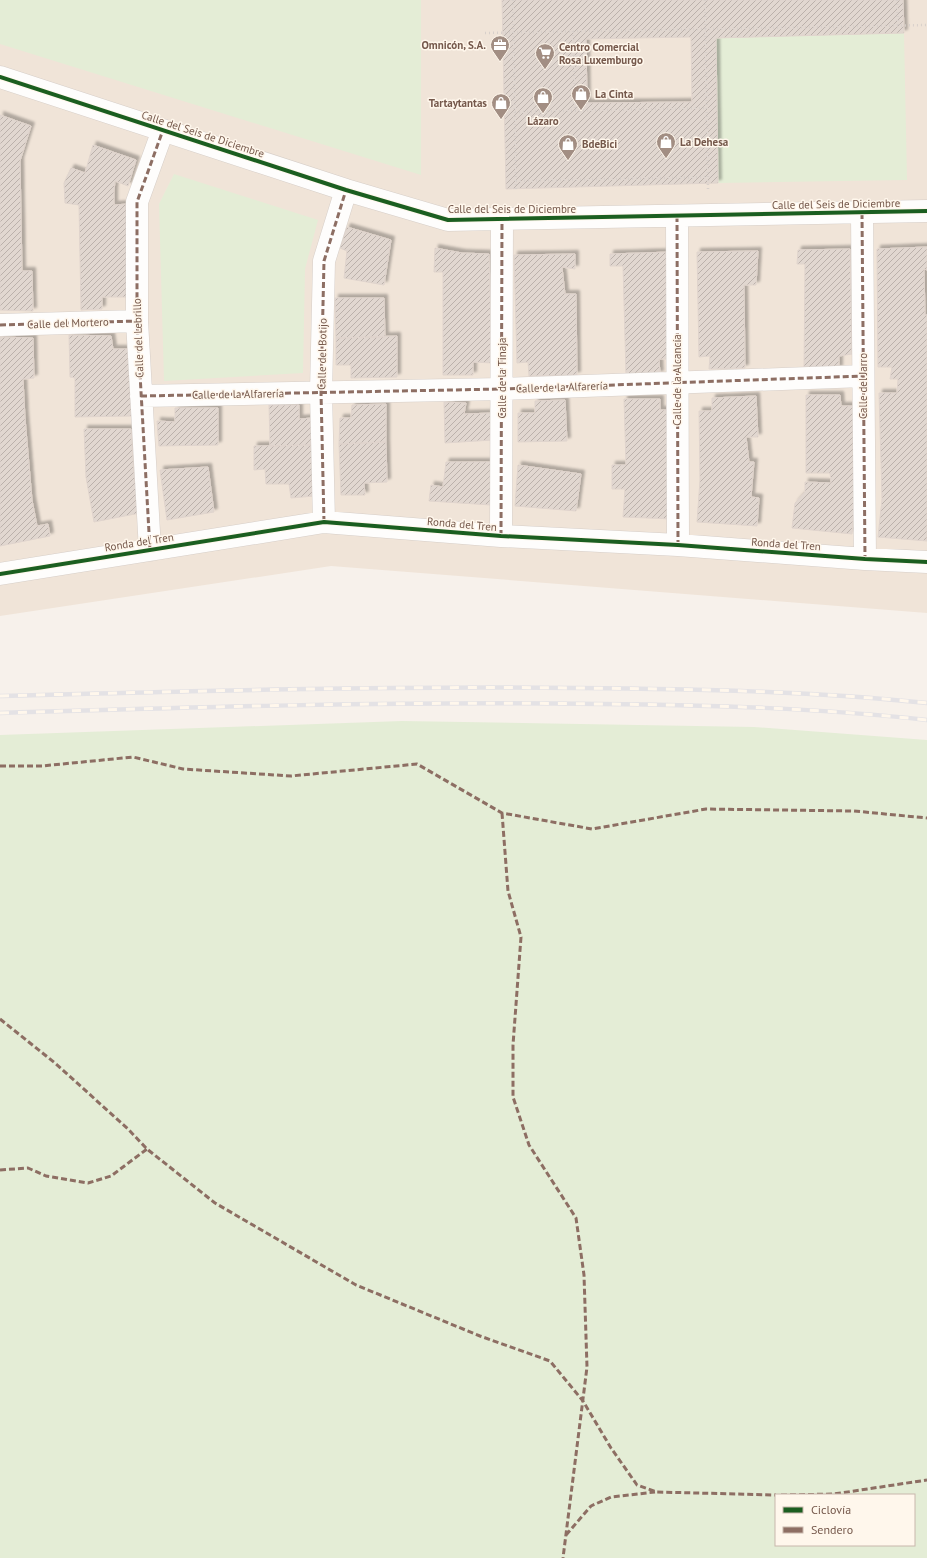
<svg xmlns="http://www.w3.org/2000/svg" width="927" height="1558" font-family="'PT Sans',sans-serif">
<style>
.residential{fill:#f0e4d8}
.green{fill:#e4edd6;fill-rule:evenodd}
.building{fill:url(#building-hatch);stroke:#e0d4cd;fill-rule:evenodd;filter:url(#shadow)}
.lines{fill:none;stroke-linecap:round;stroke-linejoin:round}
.street-casing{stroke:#d6cec8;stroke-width:23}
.path{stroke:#d8d0cb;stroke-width:2.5;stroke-dasharray:1 3;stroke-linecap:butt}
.street{stroke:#fefdfc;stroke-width:22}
.rail-casing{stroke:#e4e2e5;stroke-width:4.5}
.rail{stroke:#fff7ec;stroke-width:3;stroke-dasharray:9;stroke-linecap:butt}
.quiet{stroke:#8d6e63;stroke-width:3;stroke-dasharray:6 3;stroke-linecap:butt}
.cycleway-casing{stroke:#fff7ec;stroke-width:6}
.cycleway{stroke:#1b5e20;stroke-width:4}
.labels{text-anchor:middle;stroke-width:3;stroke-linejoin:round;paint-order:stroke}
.poi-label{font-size:11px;font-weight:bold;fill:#75584b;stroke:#fff7ec;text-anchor:start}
.street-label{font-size:11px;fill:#75584b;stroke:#fff7ec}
</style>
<defs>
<pattern id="building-hatch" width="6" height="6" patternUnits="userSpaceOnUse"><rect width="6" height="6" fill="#e1d7d0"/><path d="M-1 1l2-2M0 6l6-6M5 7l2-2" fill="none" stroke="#bbb1ab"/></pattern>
<filter id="shadow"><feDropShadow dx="3.5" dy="-3.5" stdDeviation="1" flood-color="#0004"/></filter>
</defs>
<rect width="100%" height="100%" fill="#f7f1eb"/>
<path class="residential" d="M0 0H927V613L331 566 0 616Z"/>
<path class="green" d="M0 0H421V175L0 44Z
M904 33 907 180 718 183 716 38Z
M174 174 318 220 305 269 303 373 164 381 159 204Z
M402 721 754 727 927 740V1558H0V735ZM776 1495H914V1545H776Z"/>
<path class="building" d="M502 0H903L904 33 716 38 718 183 506 189ZM691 37 692 102 587 103 586 39Z
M0 115 31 126 20 161 22 271H32L33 311 0 310Z
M93 145 136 160 128 186 115 181 114 191V205L128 204 129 297H102V309L81 310 79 205 65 203 64 183 71 168 85 173Z
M347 227 391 240 384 285 344 278 347 251 340 248Z
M927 247V270L924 269 925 315H927V541L878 537 882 499 879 393H897L898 379H890L892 367H878L877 249Z
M435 248 462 253 489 254 492 363 473 362V375H443V272H434Z
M850 249 852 354 839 356V369L804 368 805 264H797L798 250Z
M758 251 756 285H744L745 368 709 369 710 356 699 357 697 252Z
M671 252 673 359H659L660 374 626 375 623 266H610V254Z
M575 254V269L562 267 565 294H576L577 375 529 376 528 362 517 363 514 255Z
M335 298H384L385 337 336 338Z
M69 335 111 336 113 349H130L132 416 75 417V378L70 377Z
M397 336V377L351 378V365H336V338Z
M0 337 33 338 34 378 23 379 25 418 32 500 37 526 48 524 50 536 0 546Z
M806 395H840L841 406H854L856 482 852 534 792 528 795 503 805 492V482L831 483 830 473H806Z
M756 396 758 437H746L749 462H754L751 497 759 498 757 526 697 522 700 480 699 411H712V398Z
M624 399H660V410H673L672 519 623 517 625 489H612V465H626Z
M565 400 567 441 518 442V413H535V401Z
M444 402 466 403 464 414 493 413V440L445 443Z
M386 404V442L339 444 340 418H351L352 405Z
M269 405H299V419L313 418 314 445 270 446Z
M175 408H218V445L159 446 157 421 175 422Z
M84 429H131L134 473 140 513 94 522 86 477Z
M386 442 387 482 364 483 365 495H341L339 444Z
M314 445 315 496 291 498 289 484H266L265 469 254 470V446Z
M446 462H493L491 505 429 501 431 485 443 487Z
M518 465 581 474 576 511 515 506Z
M208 467 214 512 167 520 160 470Z"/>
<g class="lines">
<g class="street-casing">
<path id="street" d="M0 77 346 190 448 220 927 211
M862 213 865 559
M677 216 678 545
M0 325 137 321
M141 396 502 389 863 376
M324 522 321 392 324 261 346 190
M501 536 502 219
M150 550 137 321V202L163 130
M0 574 324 522 501 536 678 545 865 559 927 562"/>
</g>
<path class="path" d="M513 0 516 192
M705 0 708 189
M897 0 898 25
M573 31 575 111
M485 33 927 25
M515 112 707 108
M516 181 708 177"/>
<use href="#street" class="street"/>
<g class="rail-casing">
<path id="rail" d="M0 696C193 691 385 686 578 688 694 689 811 691 927 703
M0 713C200 707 401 701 601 704 710 705 819 708 927 720"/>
</g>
<use href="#rail" class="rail"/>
<path class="quiet" d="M862 213 865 559
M677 216 678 545
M0 325 137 321
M141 396 502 389 863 376
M324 522 321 392 324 261 346 190
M501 536 502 219
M150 550 137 321V202L163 130
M0 766H42L133 757 183 769 291 776 417 764 502 813 592 829 706 809 854 811 927 818
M502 813 508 891 521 937 513 1045V1097L529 1145 576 1218 584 1275 587 1367 563 1558
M0 1019 55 1063 128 1129 147 1149 215 1203 356 1285 480 1336 550 1361 583 1401 611 1448 637 1485 657 1492 776 1495
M0 1170 28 1168 46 1176 88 1183 111 1176 147 1149
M781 1495 834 1494 927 1480
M566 1535 591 1506 611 1497 655 1492"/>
<g class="cycleway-casing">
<path id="cycleway" d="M0 77 346 190 448 220 927 211
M0 574 324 522 501 536 678 545 865 559 927 562"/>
</g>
<use href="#cycleway" class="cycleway"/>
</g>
<defs>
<g id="office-pin" transform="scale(1)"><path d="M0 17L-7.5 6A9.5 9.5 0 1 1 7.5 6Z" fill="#a28e83" stroke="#fff7ec"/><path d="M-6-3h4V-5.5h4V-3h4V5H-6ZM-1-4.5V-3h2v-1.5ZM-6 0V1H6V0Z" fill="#fff"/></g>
<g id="supermarket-pin" transform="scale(1)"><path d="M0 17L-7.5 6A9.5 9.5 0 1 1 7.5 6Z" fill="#a28e83" stroke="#fff7ec"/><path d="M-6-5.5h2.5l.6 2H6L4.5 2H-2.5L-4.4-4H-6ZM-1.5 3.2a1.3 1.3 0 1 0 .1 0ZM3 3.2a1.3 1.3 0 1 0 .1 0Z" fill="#fff"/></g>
<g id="shop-pin" transform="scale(1)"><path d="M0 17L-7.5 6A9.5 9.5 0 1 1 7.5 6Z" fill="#a28e83" stroke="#fff7ec"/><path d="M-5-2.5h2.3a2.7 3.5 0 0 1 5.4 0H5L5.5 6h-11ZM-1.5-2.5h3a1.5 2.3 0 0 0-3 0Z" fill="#fff"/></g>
</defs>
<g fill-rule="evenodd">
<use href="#office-pin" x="500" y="45"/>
<use href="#supermarket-pin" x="545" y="53"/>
<use href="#shop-pin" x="581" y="94"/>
<use href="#shop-pin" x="543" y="97"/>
<use href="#shop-pin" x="501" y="103"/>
<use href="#shop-pin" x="666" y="142"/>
<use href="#shop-pin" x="568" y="144"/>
</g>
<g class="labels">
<g class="poi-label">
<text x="486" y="49" text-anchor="end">Omnicón, S.A.</text>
<text x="559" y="51">Centro Comercial<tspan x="559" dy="13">Rosa Luxemburgo</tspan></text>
<text x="595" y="98">La Cinta</text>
<text x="487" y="107" text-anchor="end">Tartaytantas</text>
<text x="543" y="125" text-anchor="middle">Lázaro</text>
<text x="680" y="146">La Dehesa</text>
<text x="582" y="148">BdeBici</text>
</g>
<g class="street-label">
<text transform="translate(203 134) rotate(18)" y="4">Calle del Seis de Diciembre</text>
<text transform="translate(836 204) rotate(-1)" y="4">Calle del Seis de Diciembre</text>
<text x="512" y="213">Calle del Seis de Diciembre</text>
<text transform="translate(68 323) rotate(-2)" y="4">Calle del Mortero</text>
<text transform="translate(138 338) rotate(-92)" y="4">Calle del Lebrillo</text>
<text transform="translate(322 354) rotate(-89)" y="4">Calle del Botijo</text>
<text transform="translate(502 378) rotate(-90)" y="4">Calle de la Tinaja</text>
<text transform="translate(677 380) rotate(-90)" y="4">Calle de la Alcancía</text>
<text transform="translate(863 386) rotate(-90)" y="4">Calle del Jarro</text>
<text transform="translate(562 387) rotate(-2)" y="4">Calle de la Alfarería</text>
<text transform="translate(238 394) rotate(-1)" y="4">Calle de la Alfarería</text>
<text transform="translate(462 524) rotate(5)" y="4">Ronda del Tren</text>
<text transform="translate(139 542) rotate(-9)" y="4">Ronda del Tren</text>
<text transform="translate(786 544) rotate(4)" y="4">Ronda del Tren</text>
</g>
</g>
<rect x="775" y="1494" width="140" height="52" fill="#fff7ec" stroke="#c8b7ac"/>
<rect x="783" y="1507" width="20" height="6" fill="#1b5e20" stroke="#c8b7ac"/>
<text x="811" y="1514" font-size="12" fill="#75584b">Ciclovía</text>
<rect x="783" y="1527" width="20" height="6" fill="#8d6e63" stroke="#c8b7ac"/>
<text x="811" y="1534" font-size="12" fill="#75584b">Sendero</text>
</svg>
